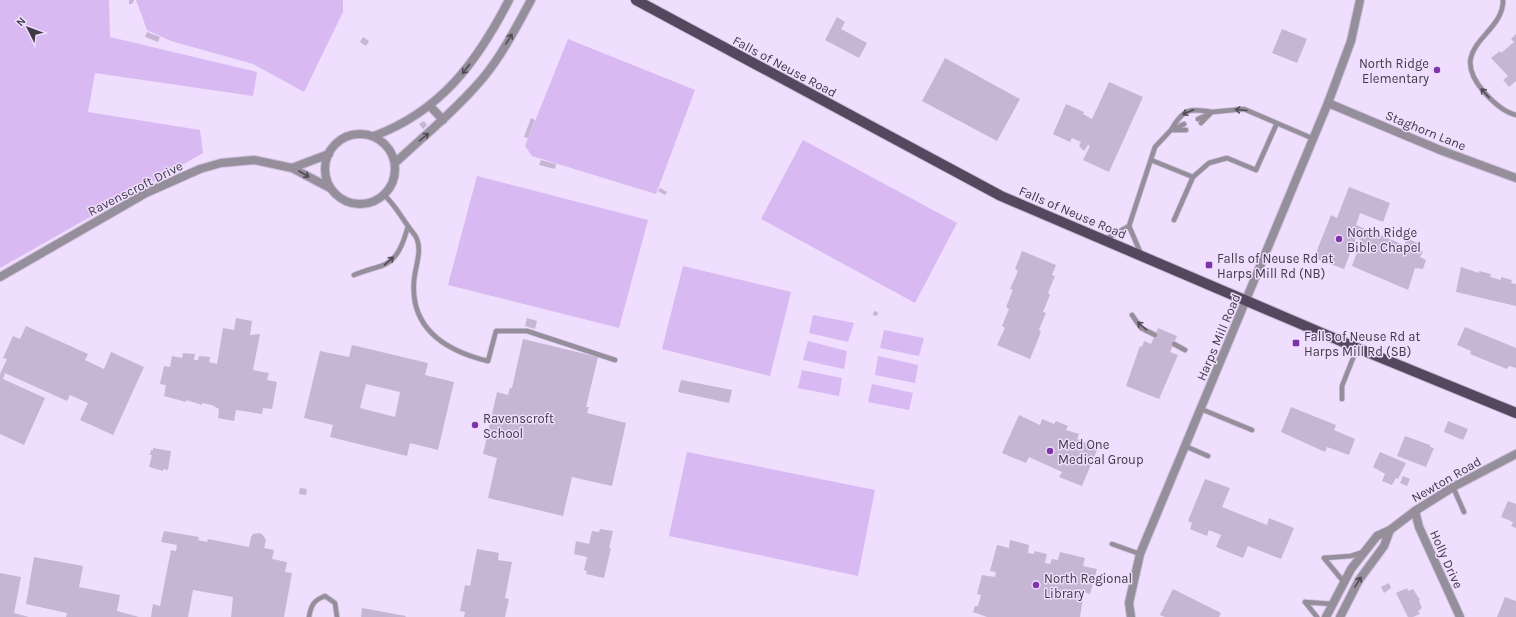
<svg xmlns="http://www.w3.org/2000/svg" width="1516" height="617" font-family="Karla,sans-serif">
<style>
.green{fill:#d8b9f2}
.building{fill:#c6b6d4;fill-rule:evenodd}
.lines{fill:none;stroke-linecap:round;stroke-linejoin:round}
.service-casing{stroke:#ccbdd8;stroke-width:6}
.minor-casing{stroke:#ccbdd8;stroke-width:10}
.tertiary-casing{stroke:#ccbdd8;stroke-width:10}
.primary-casing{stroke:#ccbdd8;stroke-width:12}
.service{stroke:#958e9b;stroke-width:4.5}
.minor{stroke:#958e9b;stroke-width:8}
.tertiary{stroke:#958e9b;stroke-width:8}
.primary{stroke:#54485e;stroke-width:10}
.oneway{stroke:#514b57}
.poi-dot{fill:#7d36a9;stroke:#efdefd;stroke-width:1.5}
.labels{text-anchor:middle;stroke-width:3;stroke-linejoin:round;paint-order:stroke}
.poi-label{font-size:13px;fill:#403a46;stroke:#efdefd;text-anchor:start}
.street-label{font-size:13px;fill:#403a46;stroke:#efdefd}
</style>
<rect width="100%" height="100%" fill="#efdefd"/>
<path class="green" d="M0 0H109L110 37 257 72 253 96 95 73 88 112 200 130 203 153 0 268Z
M136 0H343V12L304 92 253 64 171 41 147 30Z
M568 39 695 90 656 194 532 156 525 146Z
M803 140 957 223 915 303 761 219Z
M477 176 648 220 619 328 448 285Z
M683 266 791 292 770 376 662 349Z
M813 315 854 323 848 342 809 333Z
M884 330 924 338 919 356 880 348Z
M808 341 847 351 844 369 803 360Z
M878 356 918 365 915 383 875 375Z
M802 370 842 378 839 396 798 388Z
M872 384 913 393 909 410 868 402Z
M687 452 875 490 858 576 669 536Z"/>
<path class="building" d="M129 0H134L132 4H129Z
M837 17 845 22 841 29 867 43 859 58 825 40Z
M1282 29 1307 39 1297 63 1272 53Z
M147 32 160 37 158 42 145 37Z
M1516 34V81L1509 87 1503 80 1508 76 1491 58 1500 51 1501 53 1514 42 1511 39Z
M363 37 369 41 366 46 360 42Z
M945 58 1020 99 997 141 922 101Z
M1109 82 1143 97 1109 172 1083 160 1090 146 1088 145 1084 151 1079 146 1081 142 1072 138 1070 142 1053 134 1066 104 1084 112 1083 114 1092 119Z
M531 118 535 120 528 138 524 137Z
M424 121 427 125 423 129 419 124Z
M541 160 556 164 555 169 539 165Z
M1349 187 1390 203 1383 222 1360 213 1356 225 1404 245 1407 238 1419 244 1417 249 1423 252 1420 257 1426 260 1423 269 1415 268 1408 290 1352 266 1361 240 1356 238 1344 269 1314 258 1331 215 1337 218Z
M660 188 667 192 665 195 658 191Z
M1022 251 1056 265 1052 275 1055 276 1048 293 1050 295 1043 312 1046 313 1039 330 1041 332 1030 359 997 345 1005 328 1002 326 1009 309 1006 307 1013 290 1010 289 1018 271 1015 269Z
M1461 267 1479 273V271L1491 274 1490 277 1501 280V277L1512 280 1511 283 1516 284V306L1456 292Z
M874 311 878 312 877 316 873 315Z
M236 318 252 321 250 335 260 334 253 370 269 373 267 380 277 382 272 409 263 408 262 414 236 410 234 421 218 418 219 409 212 405 202 403V405L186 400V402L164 396 166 385 160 384 164 366 170 367 172 356 182 358 183 353 195 354 194 360H198L199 356 210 357 209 362 217 364 223 328 234 330Z
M527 318 537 321 535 329 525 326Z
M26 326 88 354 85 360 104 369 111 352 144 367 113 435 80 420 88 403 70 395 67 401 5 373 3 379 45 398 24 445 0 434V374L7 359 3 358 13 336 20 339Z
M1465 327 1516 348V368L1509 366 1507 369 1470 354 1471 351 1457 345Z
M1158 328 1177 336 1170 352 1178 355 1159 399 1126 386 1140 346 1142 347 1144 341 1151 344Z
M523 339 598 357 586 407H589L587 413 626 423 612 486 572 477 563 516 488 498 497 458 483 454 497 392 508 395 510 388H512Z
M352 345 428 363 425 375 454 382 438 450 410 443 407 456 330 437 333 425 304 418 320 351 349 357ZM366 384 400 392 395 417 360 408Z
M681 380 732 390 729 403 678 392Z
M1291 407 1336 425 1334 430 1355 439 1349 455 1327 447 1325 452 1281 432Z
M1019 415 1040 425 1042 419 1054 424 1056 421 1068 426 1066 430 1079 434 1077 439 1098 448 1082 486 1059 477 1062 472 1029 457 1026 463 1002 453Z
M1448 421 1468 429 1463 440 1444 432Z
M1405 436 1430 445V447L1434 448 1426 467 1397 456Z
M153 448 171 451 168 470 163 469V471L149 467 152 455H150L151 450H153Z
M1380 452 1406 463 1398 479 1396 478 1392 485 1382 481 1385 474 1373 467Z
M1403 476 1410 479 1407 486 1400 483Z
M1205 479 1230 488 1222 507 1267 525 1269 518 1294 528 1281 559 1248 546 1243 558 1216 547 1221 535 1209 530 1207 536 1190 529 1192 523 1188 521Z
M300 488 307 489 306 495 299 494Z
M1508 501 1516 504V528L1511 526 1513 522 1501 517Z
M600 529 613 531 609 548H611L604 578 586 574 587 571 584 570 587 557 574 554 576 541 589 544 592 531 599 532Z
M164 531 199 537 198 540 207 542 208 539 249 547 251 537 253 534 260 533 263 535 266 540 264 548 274 550 272 559 287 562 285 572 292 573 284 617H231L233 597 193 590 188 617H151L153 604 160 606 171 550 176 551 177 545 161 542Z
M1010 540 1029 545 1028 553 1034 554V551L1047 554 1045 563 1050 564 1052 559 1058 560 1060 552 1085 558 1083 566 1097 569 1090 594 1084 592 1080 617H987L973 612 975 606H978L981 595 977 594 982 575 995 577 996 572 990 571 997 545 1009 548Z
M477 549 499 553 498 560 512 562 505 598 509 599 505 617H464L465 612 460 611 465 585 470 586Z
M34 557 83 566 79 587 120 595 117 611 139 617H66L67 613 26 604Z
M0 573 21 577 14 613 29 617H0Z
M1389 583 1391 588 1384 593 1381 587Z
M1407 588 1408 591 1413 589 1420 600 1419 601 1422 608 1418 611 1420 614 1413 617H1408L1396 593Z
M1173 589 1221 613 1219 617H1165L1160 615Z
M1505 597 1516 601V617H1497Z
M362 608 406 616 405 617H361Z"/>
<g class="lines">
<g class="service-casing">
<path id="service" d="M1503 0C1504 36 1444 46 1484 92 1492 101 1503 112 1516 115
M1198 119 1209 114
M1201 123 1212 112 1244 109 1314 139
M1174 129 1184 124
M1171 130C1183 109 1189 108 1212 112
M1151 160 1193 177
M384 195C395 205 400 215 408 226 411 231 415 234 417 239 422 252 415 267 414 281 410 330 447 351 488 361L496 331H527L615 360
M1174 220 1193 177 1209 163 1227 158 1256 170 1277 123
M1104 240 1129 226
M1141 254 1129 226 1155 147 1171 130H1186
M354 275C363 271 372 269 381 266 398 261 404 241 408 226
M1132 315 1141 328 1155 335
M1174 344 1185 350
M1342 399V386L1357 348
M1201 409 1252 430
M1185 446 1208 456
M1453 487 1464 512
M1112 544 1140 554
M1324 558 1351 556 1363 552
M1324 558 1343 581
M1305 602 1332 604
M1305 602 1317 617
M309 617C311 605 314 600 325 596L335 603 337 617"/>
</g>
<g class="minor-casing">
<path id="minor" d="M1328 103 1440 150 1516 178
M430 106 443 120
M325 169a35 35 0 1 1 70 0a35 35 0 1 1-70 0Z
M374 136C441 111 477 62 509 0
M329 154 292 168 330 188
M395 163C425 135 457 109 483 78 502 55 517 26 531 0
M0 277 146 193 200 169 221 163 254 160 292 168
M1415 511 1419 527 1460 617"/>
</g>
<g class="tertiary-casing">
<path id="tertiary" d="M1131 617 1129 603 1140 554 1328 103 1351 41 1360 0
M1326 617 1351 569 1377 536 1390 530 1415 511 1453 487 1516 454
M1340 617 1359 580 1384 546 1390 530"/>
</g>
<g class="primary-casing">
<path id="primary" d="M636 0 1001 196 1357 348 1516 413"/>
</g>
<use href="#service" class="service"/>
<use href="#minor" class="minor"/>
<use href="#tertiary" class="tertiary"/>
<use href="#primary" class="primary"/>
</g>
<defs><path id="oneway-shaft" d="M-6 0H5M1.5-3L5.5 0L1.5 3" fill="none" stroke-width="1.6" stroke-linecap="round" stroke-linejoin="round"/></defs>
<g class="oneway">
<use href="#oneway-shaft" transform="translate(509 39) rotate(-58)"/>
<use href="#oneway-shaft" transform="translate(466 69) rotate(127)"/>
<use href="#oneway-shaft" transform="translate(1485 93) rotate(-132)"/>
<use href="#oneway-shaft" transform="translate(1241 110) rotate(-175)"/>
<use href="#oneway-shaft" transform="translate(1188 112) rotate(157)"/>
<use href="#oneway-shaft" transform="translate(424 137) rotate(-39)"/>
<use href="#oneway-shaft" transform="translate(304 174) rotate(30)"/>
<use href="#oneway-shaft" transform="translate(389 261) rotate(-41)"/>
<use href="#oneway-shaft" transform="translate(1142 326) rotate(-139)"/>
<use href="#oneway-shaft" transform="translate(1358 582) rotate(-59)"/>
</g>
<g class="poi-dot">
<circle cx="1437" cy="70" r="4"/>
<circle cx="1339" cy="239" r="4"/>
<rect x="1205" y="261" width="8" height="8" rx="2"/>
<rect x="1292" y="339" width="8" height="8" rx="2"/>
<circle cx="475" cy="425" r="4"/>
<circle cx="1050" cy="451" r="4"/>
<circle cx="1036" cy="585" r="4"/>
</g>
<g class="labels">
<g class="poi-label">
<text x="1429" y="68" text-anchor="end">North Ridge<tspan x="1429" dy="15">Elementary</tspan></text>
<text x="1347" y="237">North Ridge<tspan x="1347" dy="15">Bible Chapel</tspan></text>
<text x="1217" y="263">Falls of Neuse Rd at<tspan x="1217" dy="15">Harps Mill Rd (NB)</tspan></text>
<text x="1304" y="341">Falls of Neuse Rd at<tspan x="1304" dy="15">Harps Mill Rd (SB)</tspan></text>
<text x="483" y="423">Ravenscroft<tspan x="483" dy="15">School</tspan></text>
<text x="1058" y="449">Med One<tspan x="1058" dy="15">Medical Group</tspan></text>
<text x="1044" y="583">North Regional<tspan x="1044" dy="15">Library</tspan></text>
</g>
<g class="street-label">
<text transform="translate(785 66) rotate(28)" y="5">Falls of Neuse Road</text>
<text transform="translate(1426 130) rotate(22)" y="5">Staghorn Lane</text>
<text transform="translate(135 188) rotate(-27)" y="5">Ravenscroft Drive</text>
<text transform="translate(1073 212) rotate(23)" y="5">Falls of Neuse Road</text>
<text transform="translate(1218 337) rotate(-67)" y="5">Harps Mill Road</text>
<text transform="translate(1446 479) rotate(-30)" y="5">Newton Road</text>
<text transform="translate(1447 559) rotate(66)" y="5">Holly Drive</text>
</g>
</g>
<g transform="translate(28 28) rotate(312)" stroke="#efdefd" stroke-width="3" paint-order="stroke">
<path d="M0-3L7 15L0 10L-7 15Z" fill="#403a46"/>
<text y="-6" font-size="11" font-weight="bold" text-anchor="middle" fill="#403a46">N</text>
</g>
</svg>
